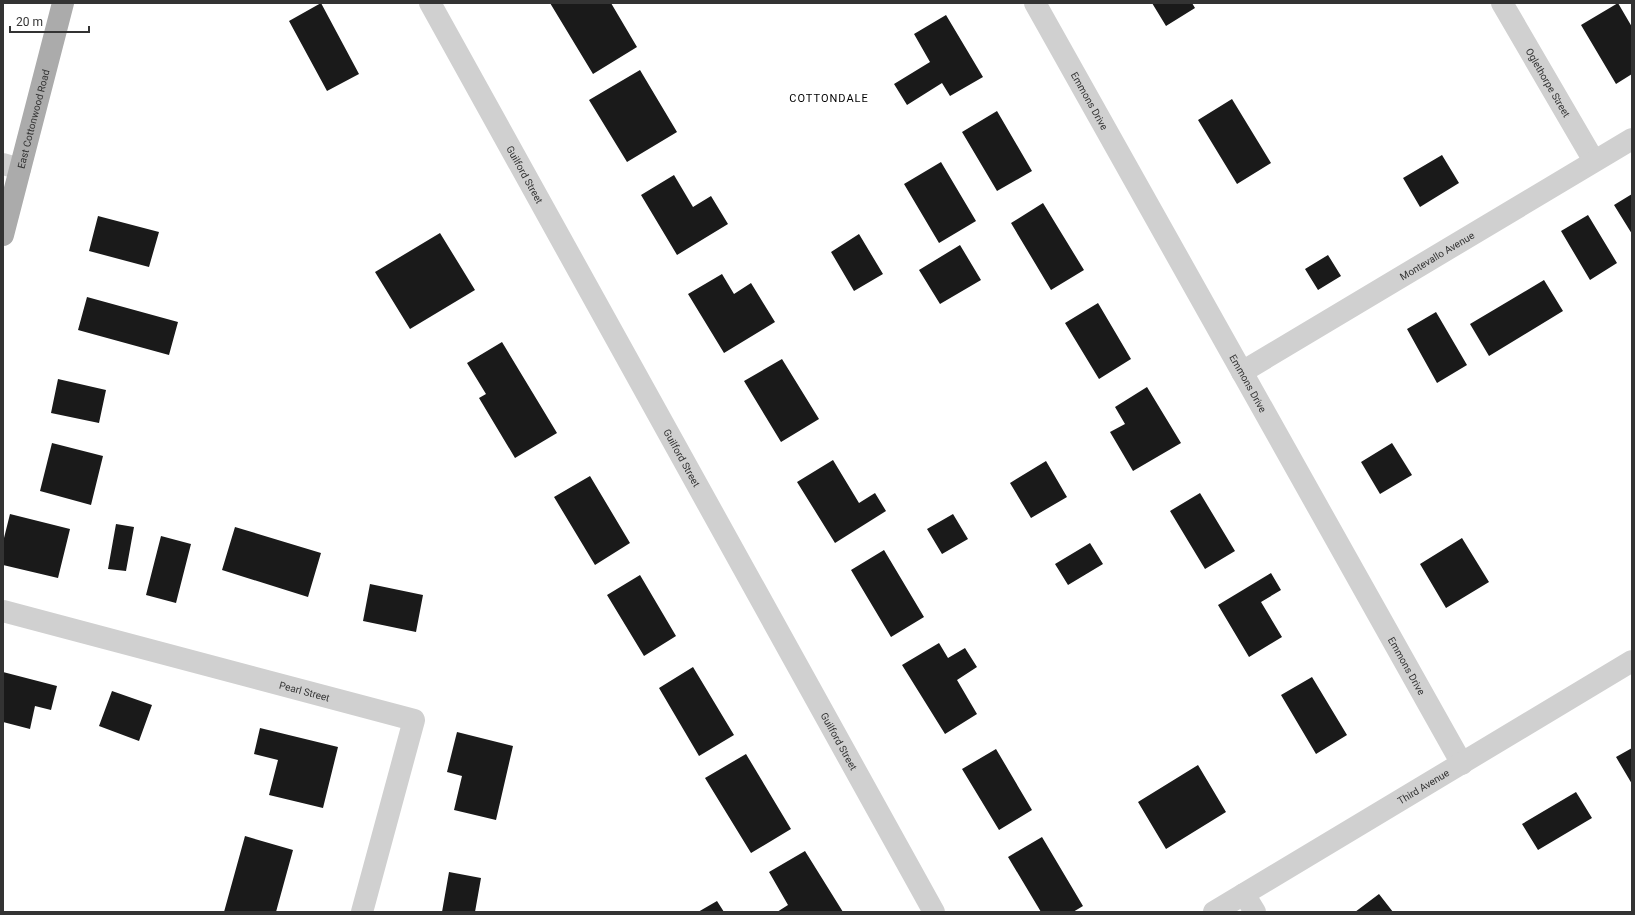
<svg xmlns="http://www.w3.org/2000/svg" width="1635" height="915" font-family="Roboto,sans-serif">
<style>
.building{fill:#1a1a1a}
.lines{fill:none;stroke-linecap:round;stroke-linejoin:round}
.minor{stroke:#d0d0d0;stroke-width:22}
.major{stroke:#ababab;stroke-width:22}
.labels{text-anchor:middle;stroke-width:4;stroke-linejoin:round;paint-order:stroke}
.street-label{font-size:10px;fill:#333;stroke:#fff}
.neighbourhood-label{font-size:11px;letter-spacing:1px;fill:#000;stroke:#fff}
</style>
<rect width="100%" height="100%" fill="#fff"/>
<path class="building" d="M321 3 359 74 327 91 289 21Z
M550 3H611L637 47 593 74Z
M1152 3H1192L1195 8 1166 26Z
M1618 3 1632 27V74L1616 84 1581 25Z
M946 15 983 77 950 96 942 83 907 105 894 84 930 62 914 34Z
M640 70 677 132 627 162 589 100Z
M1232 99 1271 163 1237 184 1198 120Z
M997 111 1032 171 997 191 962 132Z
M1442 155 1459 183 1420 207 1403 178Z
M941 162 976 221 939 243 904 184Z
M674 175 693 207 711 196 728 224 677 255 641 195Z
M1632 194V234L1614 205Z
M1043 203 1084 270 1051 290 1011 223Z
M1588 215 1617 263 1590 280 1561 231Z
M98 216 159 232 149 267 89 251Z
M440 233 475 290 410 329 375 272Z
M859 234 883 274 854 291 831 252Z
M960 245 981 280 940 304 919 270Z
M1328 255 1341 276 1318 290 1305 269Z
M722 274 734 294 751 283 775 322 724 353 688 294Z
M1544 280 1563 311 1489 356 1470 324Z
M87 297 178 322 169 355 78 330Z
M1098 303 1131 359 1099 379 1065 323Z
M1436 312 1467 365 1437 383 1407 329Z
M502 342 557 433 515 458 479 398 486 394 467 363Z
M782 359 819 419 781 442 744 381Z
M58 379 106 390 99 423 51 413Z
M1147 387 1181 443 1133 471 1110 432 1125 424 1115 407Z
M52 443 103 456 91 505 40 491Z
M1392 443 1412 475 1380 494 1361 462Z
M833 460 859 503 875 493 886 511 835 543 797 482Z
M1046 461 1067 497 1031 518 1010 483Z
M590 476 630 543 595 565 554 497Z
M1200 493 1235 551 1205 569 1170 511Z
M10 514 70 529 58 578 3 565V542Z
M953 514 968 539 942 554 927 529Z
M116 524 134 527 126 571 108 569Z
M235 527 321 553 308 597 222 570Z
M161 536 191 544 176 603 146 595Z
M1462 538 1489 582 1446 608 1420 564Z
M1090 543 1103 564 1068 585 1055 564Z
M884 550 924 617 891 637 851 570Z
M1271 573 1281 590 1261 602 1282 637 1249 657 1218 605Z
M640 575 676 636 644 656 607 595Z
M370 584 423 595 416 632 363 621Z
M939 643 948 658 965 648 977 667 957 680 977 714 945 734 902 665Z
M693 667 734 735 699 756 659 688Z
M3 672 57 686 51 710 35 706 30 729 3 722Z
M1312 677 1347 735 1316 754 1281 695Z
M112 691 152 705 139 741 99 726Z
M260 728 338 747 323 808 269 795 278 760 254 754Z
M457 732 513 746 496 820 454 810 462 776 447 772Z
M1632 748V784L1616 757Z
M996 749 1032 810 999 830 962 769Z
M746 754 791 829 751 853 705 778Z
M1198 765 1226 812 1166 849 1138 802Z
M1576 792 1592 818 1538 850 1522 824Z
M245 836 293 850 276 912H224Z
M1042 837 1083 906 1073 912H1041L1008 857Z
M805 851 843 912H777L788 905 769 872Z
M449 872 481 878 475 912H442Z
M1379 894 1393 912H1355Z
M717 901 724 912H698Z"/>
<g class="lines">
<g class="minor">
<path id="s1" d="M430 3 934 912"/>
<path id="s2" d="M1035 3 1462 764"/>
<path id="s3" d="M1502 3 1594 161"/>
<path d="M3 164 20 169"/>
<path id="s4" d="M1242 372 1632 139"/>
<path id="s5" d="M3 611 414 720 362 912"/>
<path d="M1244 894 1255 912"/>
<path id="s6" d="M1214 912 1632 661"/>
</g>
<path class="major" id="s7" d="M3 235 63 3"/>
</g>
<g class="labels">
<g class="street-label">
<text dy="4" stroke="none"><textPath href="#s3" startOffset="92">Oglethorpe Street</textPath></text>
<text dy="4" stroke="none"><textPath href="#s2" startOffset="112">Emmons Drive</textPath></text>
<text dy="4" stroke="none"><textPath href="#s7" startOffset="120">East Cottonwood Road</textPath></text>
<text dy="4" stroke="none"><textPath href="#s1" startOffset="196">Guilford Street</textPath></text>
<text dy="4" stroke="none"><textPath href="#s4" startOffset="227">Montevallo Avenue</textPath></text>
<text dy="4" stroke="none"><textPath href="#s2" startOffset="436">Emmons Drive</textPath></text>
<text dy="4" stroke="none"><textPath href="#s1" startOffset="520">Guilford Street</textPath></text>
<text dy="4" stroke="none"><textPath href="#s2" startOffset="760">Emmons Drive</textPath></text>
<text dy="4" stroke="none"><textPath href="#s5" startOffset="312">Pearl Street</textPath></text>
<text dy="4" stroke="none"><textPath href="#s1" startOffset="844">Guilford Street</textPath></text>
<text dy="4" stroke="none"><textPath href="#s6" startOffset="244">Third Avenue</textPath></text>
</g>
<g class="neighbourhood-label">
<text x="829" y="102">COTTONDALE</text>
</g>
</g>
<rect width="1635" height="915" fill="none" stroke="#333333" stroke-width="8"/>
<path d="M10 26v6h79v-6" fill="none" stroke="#333333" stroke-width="2"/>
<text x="16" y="26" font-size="12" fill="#333333" stroke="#ffffff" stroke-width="3" paint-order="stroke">20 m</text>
</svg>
